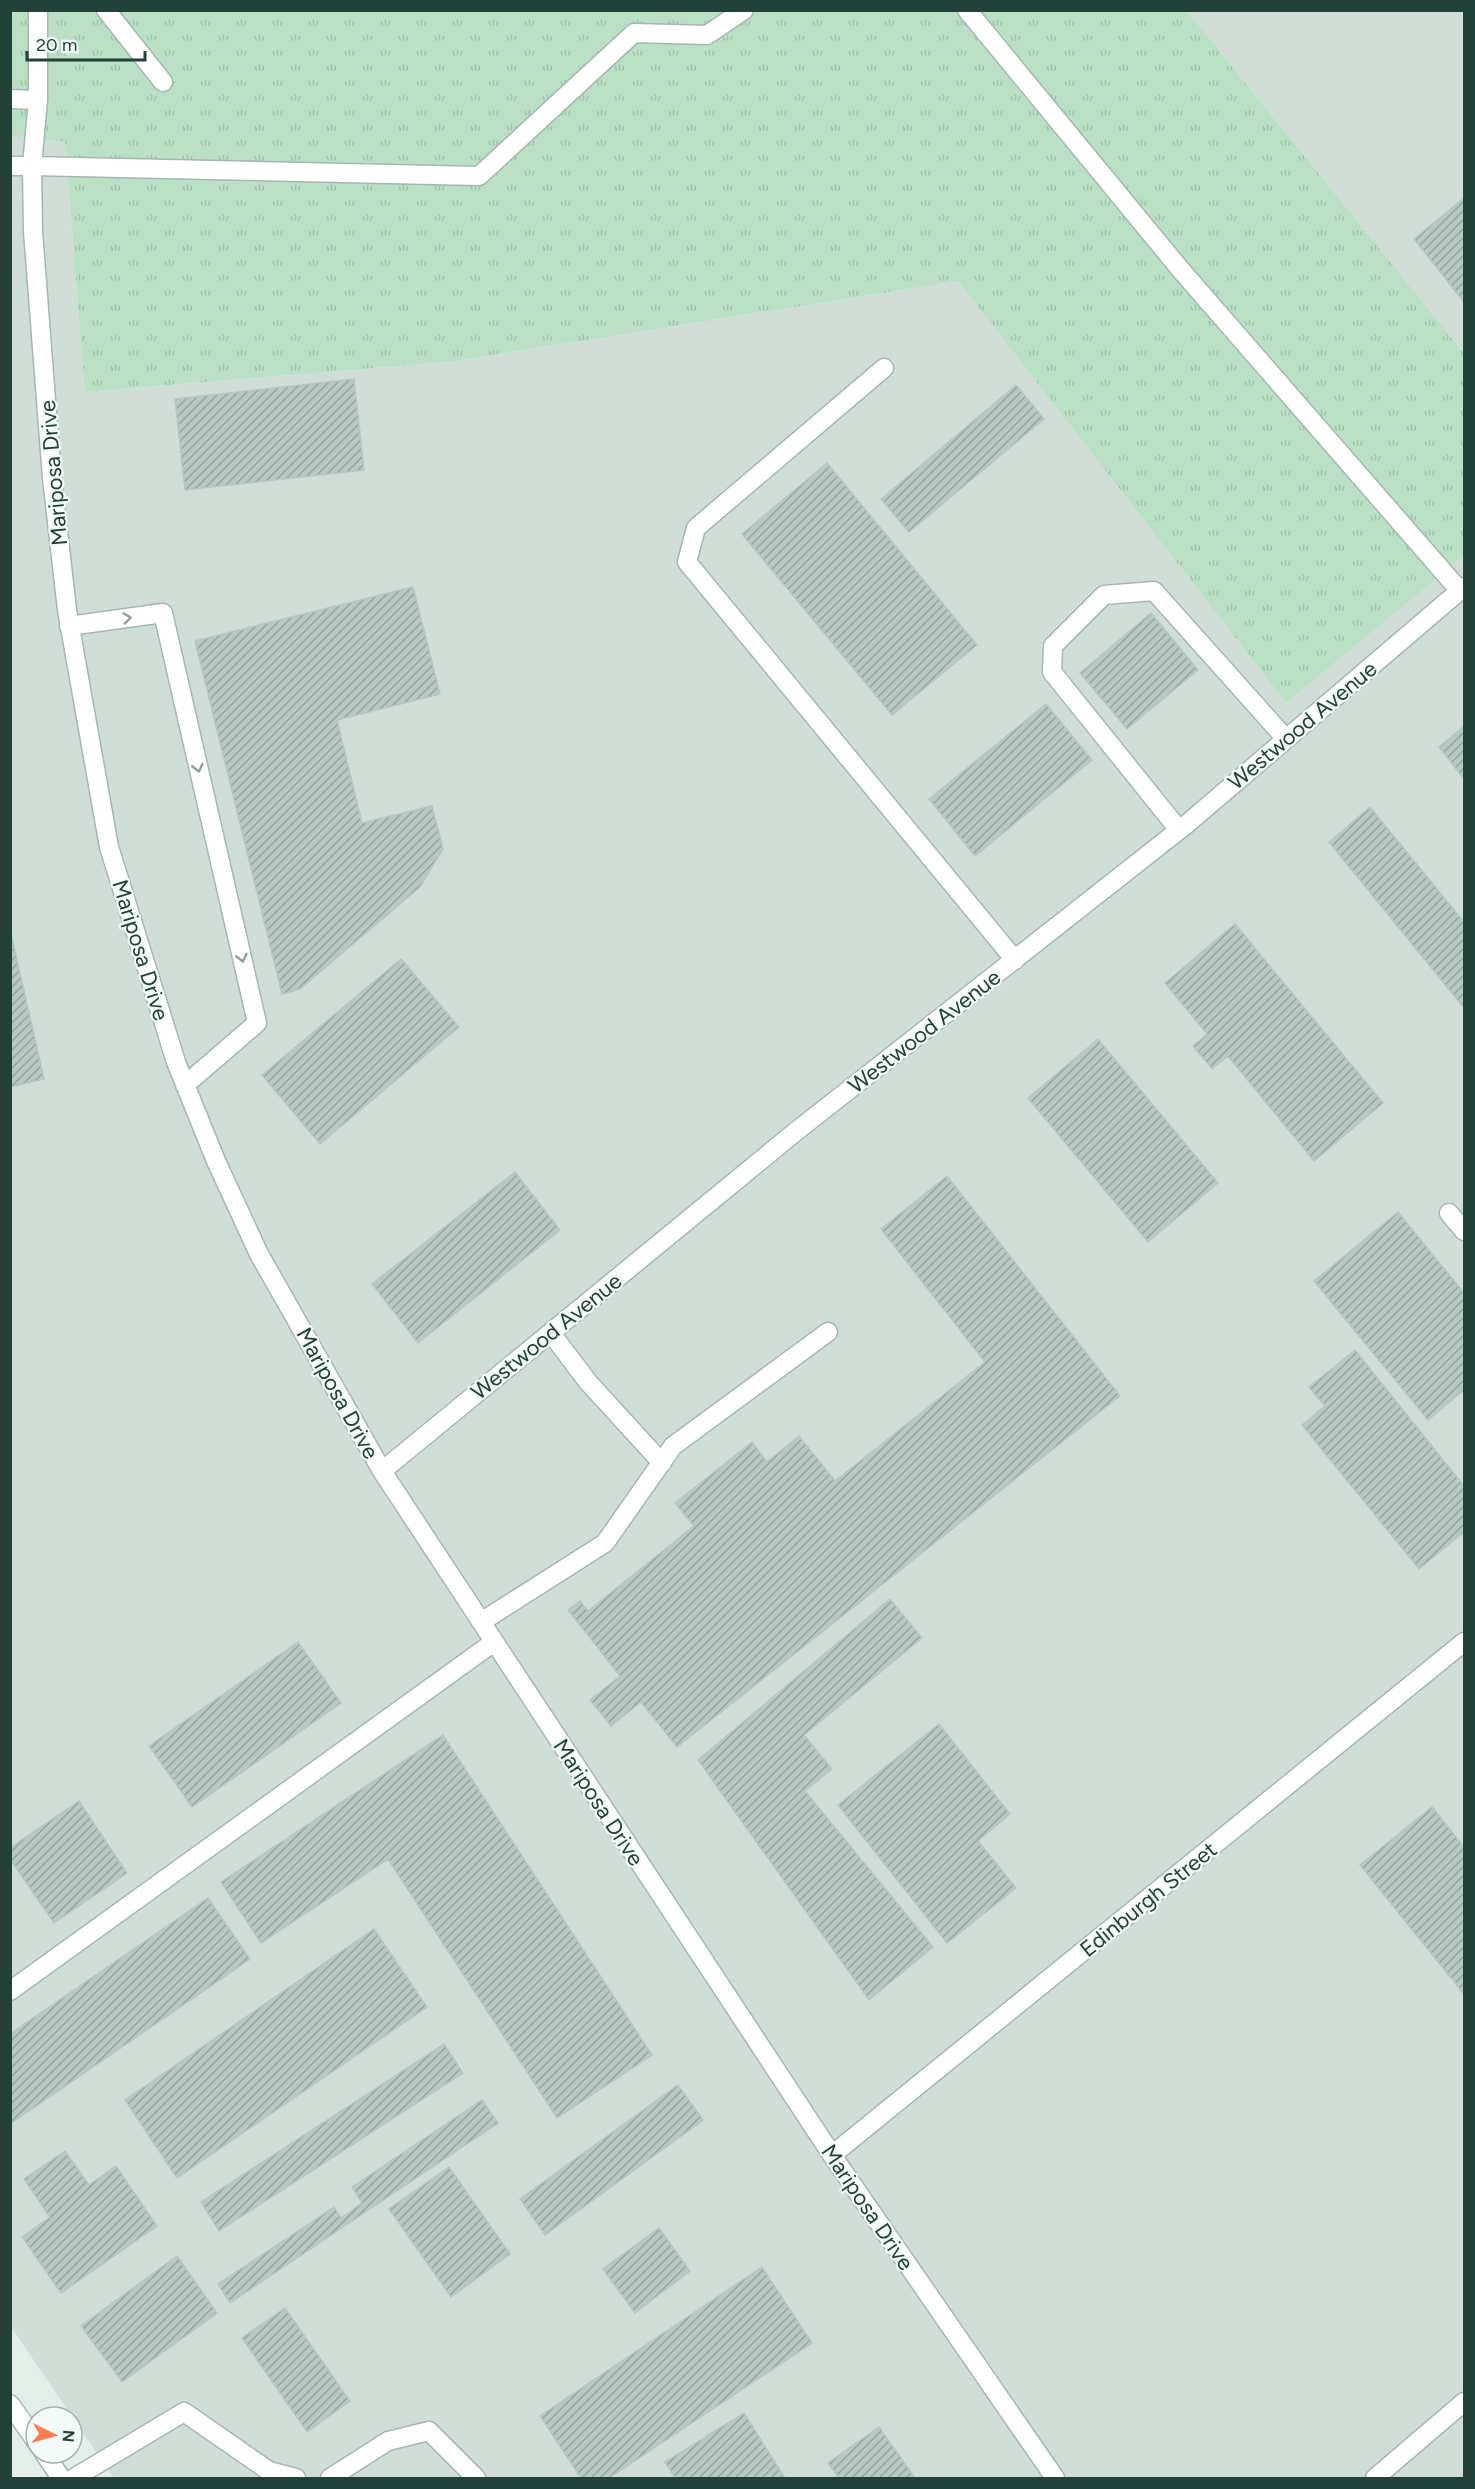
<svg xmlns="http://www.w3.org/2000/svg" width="1475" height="2489" font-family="Figtree,sans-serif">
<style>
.built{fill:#d1ded8}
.grass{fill:url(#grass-tufts)}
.building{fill:url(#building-hatch);stroke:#b4c8c0;stroke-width:1.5}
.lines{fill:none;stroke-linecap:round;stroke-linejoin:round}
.minor-casing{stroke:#a5b7b1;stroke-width:21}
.minor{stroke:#fff;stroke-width:18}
.oneway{stroke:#90a09c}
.labels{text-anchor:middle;stroke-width:4.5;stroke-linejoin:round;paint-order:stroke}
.street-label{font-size:22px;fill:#214139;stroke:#f4faf7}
</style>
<defs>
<pattern id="grass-tufts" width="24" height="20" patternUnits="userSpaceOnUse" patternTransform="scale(1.5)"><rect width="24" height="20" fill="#bae1c5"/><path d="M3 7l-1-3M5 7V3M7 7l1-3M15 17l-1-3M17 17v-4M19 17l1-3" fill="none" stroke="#a0c2aa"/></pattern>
<pattern id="building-hatch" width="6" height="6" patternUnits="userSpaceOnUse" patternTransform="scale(1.5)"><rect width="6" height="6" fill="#b8c9c2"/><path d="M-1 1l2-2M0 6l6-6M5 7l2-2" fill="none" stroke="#95a59f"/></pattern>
</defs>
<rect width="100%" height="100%" fill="#e3eee9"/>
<path class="built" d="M1187 11H1464V353Z
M10 136 65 142 85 392 448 362 958 281 1286 703 1464 556V2478H114L11 2327Z"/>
<path class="grass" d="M11 11H1187L1464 353V556L1286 703 958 281 448 362 85 392 65 142 11 136Z"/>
<path class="building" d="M1464 198V302L1414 239Z
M354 379 364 470 185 490 175 399Z
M1016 385 1044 419 909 532 881 499Z
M827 463 977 645 892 715 742 534Z
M413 587 440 694 337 720 362 823 432 806 443 849 420 887 300 989 282 994 195 641Z
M1151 613 1198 670 1127 729 1080 673Z
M1046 704 1092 760 975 856 929 799Z
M1464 726V779L1439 747Z
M1370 807 1464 922V1008L1329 842Z
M1235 924 1383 1103 1314 1161 1228 1056 1212 1069 1193 1046 1207 1034 1165 983Z
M10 929 44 1079 10 1087Z
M401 959 459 1027 320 1144 262 1075Z
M1098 1039 1218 1183 1148 1242 1028 1098Z
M515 1172 560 1230 418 1343 372 1284Z
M947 1176 1120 1396 677 1747 641 1702 611 1726 590 1700 620 1676 568 1610 580 1601 588 1611 694 1526 675 1503 752 1442 767 1462 799 1436 835 1481 985 1362 881 1229Z
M1398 1212 1464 1293V1390L1428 1420 1314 1281Z
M1355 1350 1464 1486V1532L1419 1569 1302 1425 1325 1406 1309 1387Z
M890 1599 922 1638 804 1735 832 1769 805 1791 933 1947 869 2000 698 1760Z
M298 1642 341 1703 192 1807 149 1746Z
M939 1724 1010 1814 978 1841 1016 1888 947 1943 838 1805Z
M443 1735 652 2055 557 2118 388 1859 261 1943 221 1882Z
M79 1801 127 1873 54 1923 10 1859V1848Z
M1432 1807 1464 1847V1994L1360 1865Z
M208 1898 250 1959 10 2124V2034Z
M374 1929 427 2007 177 2178 125 2100Z
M444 2044 463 2073 219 2231 201 2202Z
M678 2085 703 2120 545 2235 520 2199Z
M482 2100 498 2123 230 2303 218 2284 334 2207 341 2218 362 2203 352 2187Z
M65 2151 89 2185 116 2166 157 2226 61 2293 22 2237 50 2217 24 2179Z
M449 2167 510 2254 451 2297 389 2209Z
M659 2228 690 2271 635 2313 603 2269Z
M177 2256 217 2313 122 2382 81 2326Z
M762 2267 812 2343 609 2478H581L540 2416Z
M285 2308 350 2401 307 2432 242 2338Z
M744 2413 785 2478H675L665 2462Z
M879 2427 915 2478H839L828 2463Z"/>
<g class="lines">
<g class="minor-casing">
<path id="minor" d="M38 10V100L32 166 479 176 634 33 707 35 744 10
M106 10 163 82
M967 10 1180 269 1460 591
M10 99 38 100
M10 166H32L33 231 52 478 67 610 109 847 176 1062 216 1161 259 1254 382 1471 832 2155 1055 2478
M884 368 696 528 687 562 1015 960
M69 626 163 613 257 1023 185 1085
M1179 830 1052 672 1053 646 1104 595 1154 591 1286 739
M1449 1213 1464 1231
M551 1333 588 1382 662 1463
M382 1471 794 1133 1188 823 1464 587
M481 1622 605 1543 673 1446 828 1332
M10 1991 494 1642
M832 2155 1464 1642
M10 2404 36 2441
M44 2453 61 2478
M74 2478 184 2412 269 2471 296 2478
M330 2478 388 2441 429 2431 476 2478
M1375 2478 1464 2402"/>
</g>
<use href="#minor" class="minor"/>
</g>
<defs><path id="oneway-chevron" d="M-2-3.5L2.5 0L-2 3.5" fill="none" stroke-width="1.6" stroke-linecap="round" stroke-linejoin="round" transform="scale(1.5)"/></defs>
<g class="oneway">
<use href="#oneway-chevron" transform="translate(127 618) rotate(-8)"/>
<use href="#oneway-chevron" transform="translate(198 768) rotate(77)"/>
<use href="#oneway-chevron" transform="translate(242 958) rotate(77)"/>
</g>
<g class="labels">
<g class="street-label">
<text transform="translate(53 473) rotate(-95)" y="8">Mariposa Drive</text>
<text transform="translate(1302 725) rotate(-40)" y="8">Westwood Avenue</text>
<text transform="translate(141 950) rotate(73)" y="8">Mariposa Drive</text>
<text transform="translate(924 1031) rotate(-38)" y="8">Westwood Avenue</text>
<text transform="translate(546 1336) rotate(-39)" y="8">Westwood Avenue</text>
<text transform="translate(338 1393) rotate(61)" y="8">Mariposa Drive</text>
<text transform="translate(599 1802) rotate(57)" y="8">Mariposa Drive</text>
<text transform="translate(1148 1899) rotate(-39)" y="8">Edinburgh Street</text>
<text transform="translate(868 2207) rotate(56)" y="8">Mariposa Drive</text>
</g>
</g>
<rect width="1475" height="2489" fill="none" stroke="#214139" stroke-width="24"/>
<g transform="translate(54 2435) rotate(95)"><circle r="28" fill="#f4faf7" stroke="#a0b0ab" stroke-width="1.5"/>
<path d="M0-4.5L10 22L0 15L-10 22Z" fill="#fd7f51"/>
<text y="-9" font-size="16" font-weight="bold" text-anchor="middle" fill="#214139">N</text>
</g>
<path d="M27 51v9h118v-9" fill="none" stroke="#214139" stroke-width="3"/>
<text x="36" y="51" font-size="18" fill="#214139" stroke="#f4faf7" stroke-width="4.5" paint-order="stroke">20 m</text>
</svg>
